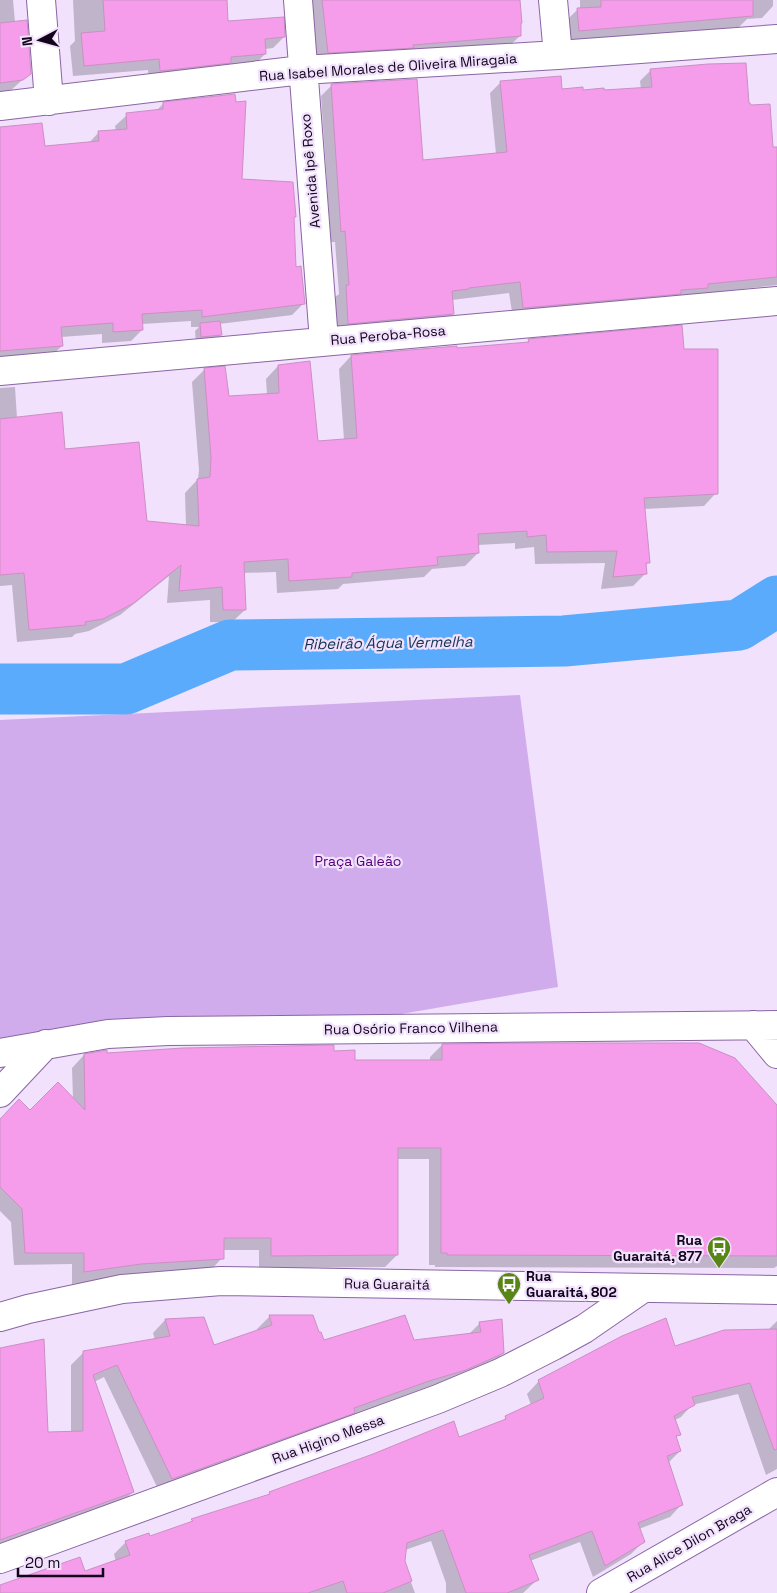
<svg xmlns="http://www.w3.org/2000/svg" width="777" height="1593" font-family="'Space Grotesk',sans-serif">
<style>
.green{fill:#d1acec}
.shadow{fill:#0003}
.lines{fill:none;stroke-linecap:round;stroke-linejoin:round}
.river{stroke:#5aabfc;stroke-width:51}
.building{fill:#f59deb;stroke:#cb8fc4}
.street-casing{stroke:#8a65a3;stroke-width:30}
.secondary-casing{stroke:#8a65a3;stroke-width:30}
.street{stroke:#fff;stroke-width:28}
.secondary{stroke:#fff;stroke-width:28}
.labels{text-anchor:middle;stroke-width:4.5;stroke-linejoin:round;paint-order:stroke}
.street-label{font-size:14px;fill:#12041b;stroke:#f1e1fd}
.park-label{font-size:14px;fill:#540078;stroke:#f1e1fd}
.poi-label{font-size:14px;font-weight:bold;fill:#12041b;stroke:#f1e1fd;text-anchor:end}
.water-label{font-size:15px;font-style:italic;fill:#123353;stroke:#f1e1fd}
</style>
<rect width="100%" height="100%" fill="#f1e1fd"/>
<path class="green" d="M520 695 558 987 378 1018 0 1044V720Z"/>
<path class="shadow" d="M0 0H13L15 22 30 73 9 92 0 93Z
M73 0H225L227 22 284 37 273 48 265 49V54L254 65 149 82 148 70 73 76 70 46 75 41Z
M310 0H519L520 36 508 47 316 64Z
M580 0H773V6L762 18 747 19 739 27 568 42 566 21 578 9H580Z
M651 70 747 105 772 148H777V285L700 294 696 298 513 318 509 293 452 300 453 314 442 325 338 334 335 297 339 294 335 242H331L321 96 332 85 422 161 496 154 490 93 501 82 561 90 603 92 641 89 640 81Z
M163 104 240 180 295 217 292 220 295 268 303 304 292 315 219 324 221 335 215 341 196 343 195 331 199 327H191V321L142 324V330L131 341 102 343V334L61 337 62 346 50 357 0 365V129L44 147 88 144 99 132 116 131 115 126 127 115 155 112Z
M529 340 682 350 716 493 704 506 644 509 649 562 645 566 646 573 633 586 601 589 605 563 535 564 534 547 515 549V543L478 545V553L465 566 432 569 424 577 343 584 338 589 277 593 276 572 243 573 245 610 232 622H210V600L167 603 169 576 120 615 89 631 75 634 72 637 17 642 12 585 0 586V388L15 387 17 418 64 450 146 522 186 526 185 493 198 479 199 470 192 382 205 369 228 397 267 395 266 379 278 366 317 442 344 440 339 369 351 356 525 344Z
M442 1045 777 1106V1266L774 1268 435 1267V1265H429V1159H397V1255L385 1267 259 1268V1250H222V1258L210 1271 128 1276 72 1284V1264L14 1265 11 1222 0 1211V1121L73 1099 72 1068 84 1055 332 1052 353 1061H430V1057Z
M312 1316 318 1334 323 1341H413L468 1335 480 1323 503 1353 490 1366 159 1491 104 1377 94 1382 133 1492 120 1504 0 1547V1350L47 1433 71 1432V1365L84 1352 155 1340 153 1333 165 1320 203 1318 213 1347 257 1331V1329L269 1317Z
M777 1321V1469L766 1475 738 1394 692 1405 681 1417 675 1420 679 1434 675 1438 680 1451 668 1463 682 1504 670 1517 639 1529 643 1542 631 1554 593 1577 580 1542 530 1561 537 1580 523 1593H446V1583L431 1541 405 1550 403 1561 415 1593H3L85 1573 116 1562 114 1554 126 1542 149 1538 188 1524 192 1520 266 1496 270 1493 459 1439 501 1423 506 1417 531 1405 527 1394 539 1381 674 1348 769 1329Z"/>
<g class="lines">
<path class="river" d="M0 689H126L230 645 564 641 739 625 777 601"/>
</g>
<path class="building" d="M103 0H227L228 21 284 17 285 37 265 39 266 54 231 57V63L160 71 159 59 84 66 81 33 105 31Z
M322 0H520L522 23H521V36L413 45 414 48 328 53Z
M601 0H753V16L579 31 577 8 601 7Z
M27 20 31 74 23 80 0 83V23Z
M746 63 749 103H750L751 105 770 104 773 147H777V277L708 284V288L681 290V294L523 308 520 282 469 288V289L452 291 454 314 348 324 346 285H349L345 231 341 232 331 84 417 79 423 160 507 152 500 81 561 76 562 89 583 87V90L604 88V90L652 87 650 69 708 64Z
M235 94 236 102 246 101 242 179 293 182 296 217H294L296 267 301 266 305 304 202 317V310L142 314 143 330 113 332V323L61 327 63 346 0 351V127L42 123 45 146 99 141 98 131 127 129 126 113 163 109V102Z
M220 321 222 335 201 337 200 323Z
M682 325 684 349H718V494L644 498 650 563H646L647 574 613 577 617 551 547 552 546 535 527 537V531L478 534 479 553 437 557 438 565 352 573V577L289 581 288 559 244 562 246 610H223L222 587 179 591 181 565 134 603 103 619 85 622 86 625 29 630 24 573 0 575V419L62 412 65 449 139 442 147 521 199 526 197 479 210 477 211 457 204 368 225 366 229 396 279 393 278 365 310 361 318 441 357 438 351 355 457 346V348L529 342 528 339Z
M536 1043H699L735 1058 777 1105V1256L447 1255V1253H441V1148H398V1255L271 1256V1238H224V1259L141 1264 84 1272V1253H25L22 1209 0 1187V1119L19 1099 30 1110 58 1082 85 1110 84 1054 107 1050V1053L183 1048 334 1045V1051L355 1050V1060H442V1044Z
M269 1315H313L319 1332H321L324 1340 405 1315 414 1340 481 1332 479 1322 502 1319 504 1353 466 1370 429 1381 354 1408 355 1413 172 1479 117 1365 93 1375 134 1492 0 1540V1348L44 1339 48 1432 83 1431V1351L170 1336 165 1319 204 1317 214 1345 272 1325Z
M666 1318 675 1346 724 1330 777 1329V1449L774 1450 750 1383 692 1397 695 1405 674 1416 681 1435 676 1436 681 1451 667 1456 683 1505 638 1523 645 1542 605 1566 592 1531 529 1555 539 1580 507 1593H466L443 1530 407 1543 405 1561 412 1581 383 1593H347L343 1581 308 1593H0V1585L80 1557 85 1571 130 1555 125 1541 149 1533 150 1536 193 1521 191 1519 270 1494 269 1492 373 1454 454 1421 459 1437 506 1419 505 1416 544 1398 538 1380 622 1336Z"/>
<g class="lines">
<g class="street-casing">
<path id="street" d="M41 0 49 101
M298 0 324 341
M553 0 558 55
M0 106 302 70 558 55 777 39
M0 371 777 301
M753 1025 777 1054
M0 1053 108 1034 168 1031 777 1025
M0 1093 46 1044
M0 1559 438 1399 500 1373 553 1346 584 1329 642 1289
M601 1593 777 1492"/>
</g>
<g class="secondary-casing">
<path id="secondary" d="M0 1317 28 1309 122 1289 221 1281 777 1290"/>
</g>
<use href="#street" class="street"/>
<use href="#secondary" class="secondary"/>
</g>
<defs>
<g id="bus-pin" transform="scale(1.25)"><path d="M0 17L-7.5 6A9.5 9.5 0 1 1 7.5 6Z" fill="#578516" stroke="#f1e1fd"/><path d="M-5-6H5V4H4V6H2V4H-2V6H-4V4H-5ZM-3.5-4V0h7V-4ZM-3.5 1.2v1.5H-2V1.2ZM2 1.2v1.5H3.5V1.2Z" fill="#fff"/></g>
</defs>
<g fill-rule="evenodd">
<use href="#bus-pin" x="719" y="1248"/>
<use href="#bus-pin" x="509" y="1284"/>
</g>
<g class="labels">
<g class="street-label">
<text transform="translate(388 67) rotate(-4)" y="5">Rua Isabel Morales de Oliveira Miragaia</text>
<text transform="translate(310 171) rotate(-95)" y="5">Avenida Ipê Roxo</text>
<text transform="translate(388 335) rotate(-5)" y="5">Rua Peroba-Rosa</text>
<text transform="translate(411 1028) rotate(-1)" y="5">Rua Osório Franco Vilhena</text>
<text transform="translate(387 1284) rotate(1)" y="5">Rua Guaraitá</text>
<text transform="translate(328 1439) rotate(-20)" y="5">Rua Higino Messa</text>
<text transform="translate(689 1543) rotate(-30)" y="5">Rua Alice Dilon Braga</text>
</g>
<g class="park-label">
<text x="358" y="866">Praça Galeão</text>
</g>
<g class="poi-label">
<text x="702" y="1245">Rua<tspan x="702" dy="16">Guaraitá, 877</tspan></text>
<text x="526" y="1281" text-anchor="start">Rua<tspan x="526" dy="16">Guaraitá, 802</tspan></text>
</g>
<g class="water-label">
<text transform="translate(388 643) rotate(-1)" y="5">Ribeirão Água Vermelha</text>
</g>
</g>
<g transform="translate(40 40) rotate(264)" stroke="#f1e1fd" stroke-width="4" paint-order="stroke">
<path d="M0-4L9 19L0 12L-9 19Z" fill="#12041b"/>
<text y="-8" font-size="14" font-weight="bold" text-anchor="middle" fill="#12041b">N</text>
</g>
<path d="M18 1568v8h85v-8" fill="none" stroke="#12041b" stroke-width="2.5"/>
<text x="25" y="1568" font-size="15" fill="#12041b" stroke="#f1e1fd" stroke-width="4" paint-order="stroke">20 m</text>
</svg>
